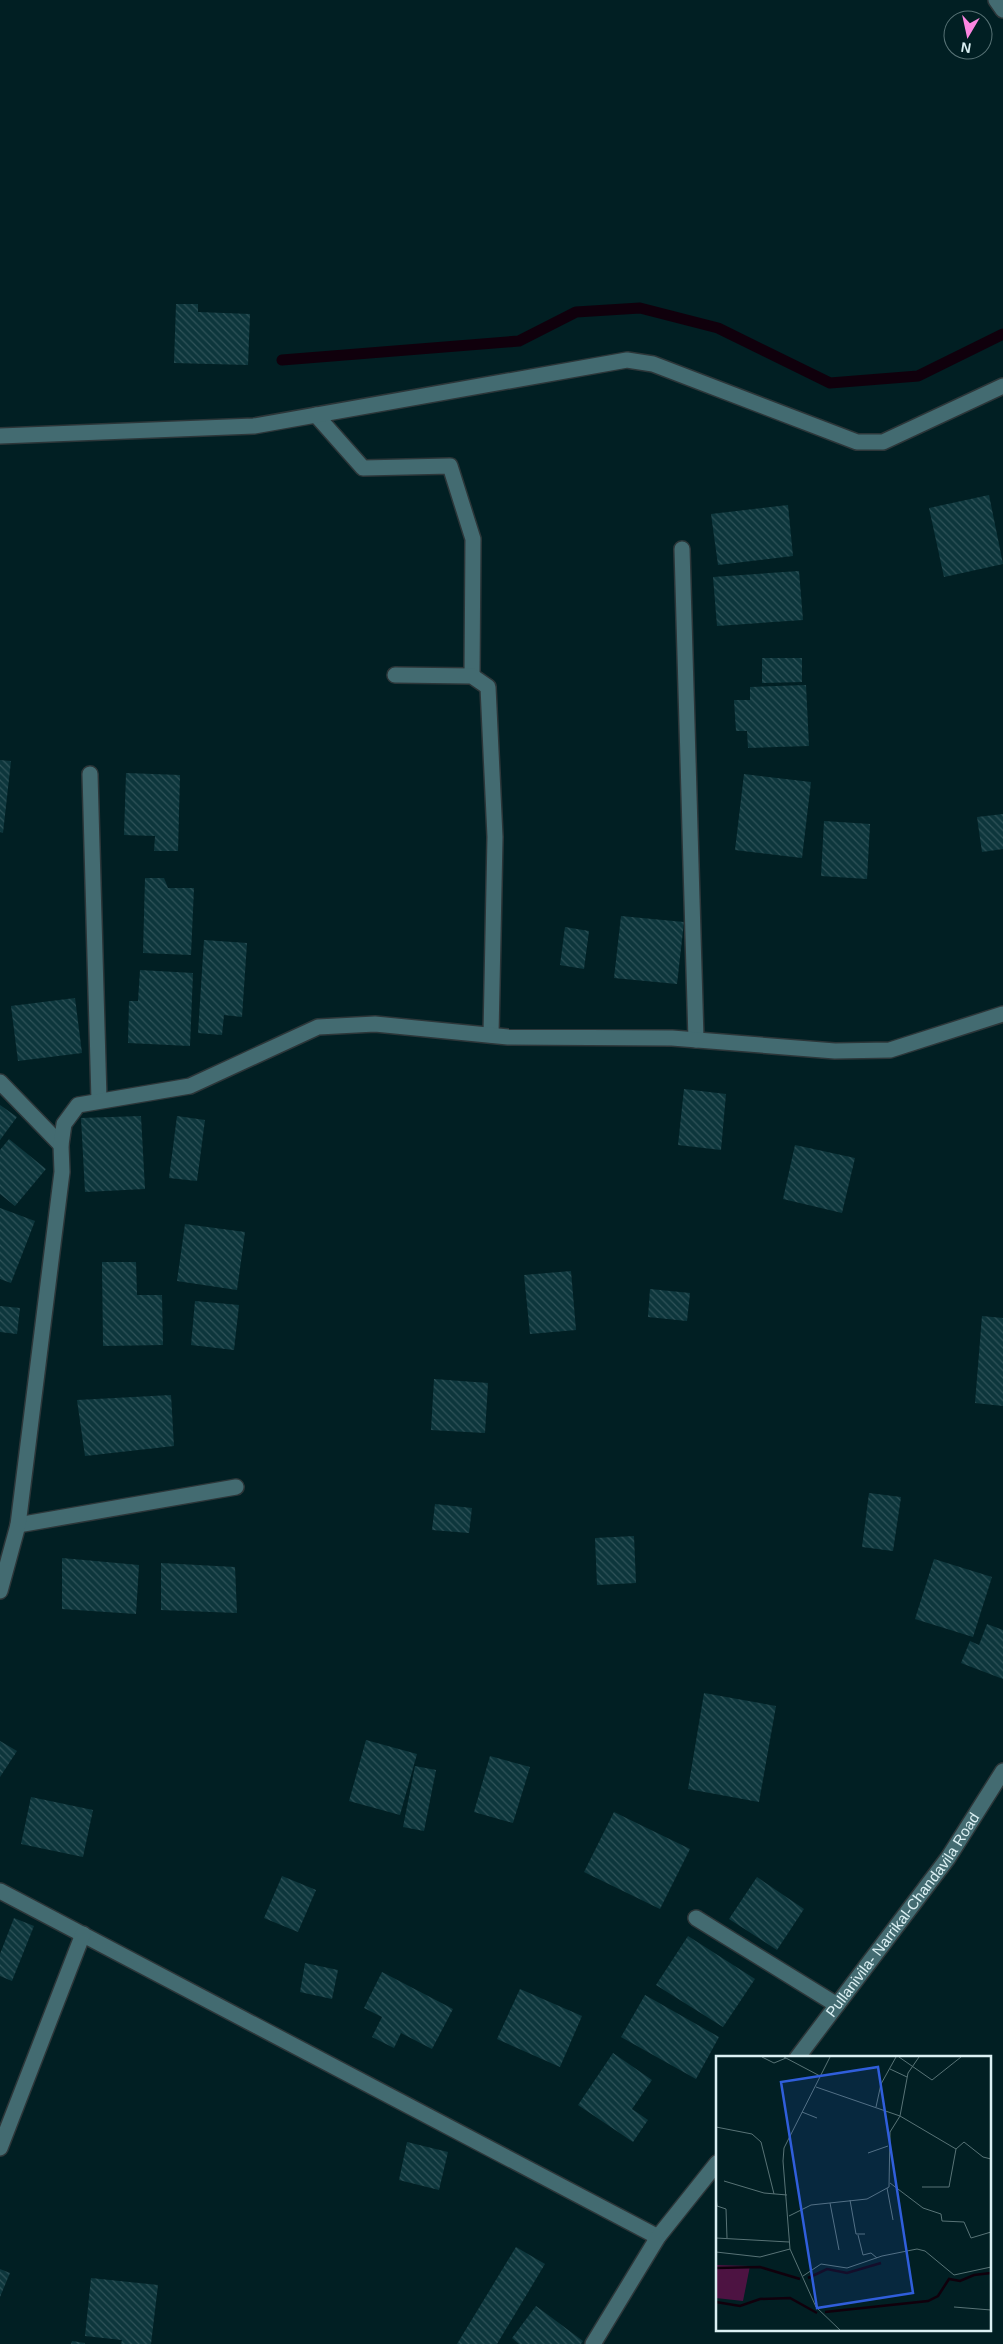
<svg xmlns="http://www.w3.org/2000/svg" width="1003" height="2344" font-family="Helvetica,sans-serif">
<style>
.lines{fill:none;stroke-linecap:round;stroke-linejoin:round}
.stream{stroke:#10000c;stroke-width:11}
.building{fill:url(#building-back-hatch)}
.minor-casing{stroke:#2c3639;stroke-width:18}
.minor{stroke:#436b71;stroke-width:15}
.labels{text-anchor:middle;stroke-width:4.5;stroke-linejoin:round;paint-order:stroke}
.street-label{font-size:15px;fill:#dbf0f3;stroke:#011f23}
.inset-river{fill:none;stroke:#10000c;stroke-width:2.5}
.inset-road{fill:none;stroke:#587376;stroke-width:1}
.view{fill:#305edb;fill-opacity:0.15;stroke:#305edb;stroke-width:2.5}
.inset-edge{fill:none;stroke:#dbf0f3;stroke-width:2.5}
</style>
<defs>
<pattern id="building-back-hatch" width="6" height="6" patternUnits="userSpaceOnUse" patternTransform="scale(1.25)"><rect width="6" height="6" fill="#0d363c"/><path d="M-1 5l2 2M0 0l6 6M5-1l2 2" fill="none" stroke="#305359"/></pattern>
</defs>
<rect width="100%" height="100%" fill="#011f23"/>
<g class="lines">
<path class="stream" d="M282 360 519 341 576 312 640 308 718 328 830 383 918 376 1003 334"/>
</g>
<path class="building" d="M176 304H198V312L250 314 248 365 174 363Z
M989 495 1003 564 944 577 929 508Z
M788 505 793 556 718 565 711 514Z
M799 571 803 620 717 626 713 577Z
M762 658H802V682L762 683Z
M806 685 809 746 748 748 747 731H736L734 700H750V687Z
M0 760 11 761 3 833 0 832Z
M126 773 180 775 178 851H154L155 836 124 835Z
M744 774 811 782 802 858 735 850Z
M1003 814V849L982 852 977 817Z
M824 821 870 824 867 879 821 876Z
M145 878H164L168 888H194L191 955 143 953Z
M621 916 684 922 677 984 614 978Z
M565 927 589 931 584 969 560 965Z
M204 940 247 943 242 1017 224 1015 222 1035 198 1033Z
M140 970 193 973 190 1046 128 1043 129 1001H138Z
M75 998 82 1053 18 1061 11 1006Z
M684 1089 726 1094 721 1150 678 1145Z
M0 1105 17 1117 0 1140Z
M141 1116 145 1189 85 1192 81 1118Z
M177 1116 205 1120 197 1181 169 1178Z
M9 1139 46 1169 15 1206 0 1194V1150Z
M795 1145 855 1158 842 1213 783 1199Z
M0 1208 35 1221 11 1283 0 1279Z
M185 1224 245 1232 237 1290 177 1281Z
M102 1262H136L137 1295H162L163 1345 103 1346Z
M571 1271 576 1330 530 1334 524 1275Z
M650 1289 690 1293 687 1321 648 1317Z
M195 1301 239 1305 234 1350 191 1345Z
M0 1306 20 1308 17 1334 0 1332Z
M982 1316 1003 1318V1406L975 1403Z
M434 1379 488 1383 485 1433 431 1430Z
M171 1395 174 1446 85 1456 77 1400Z
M869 1493 901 1497 893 1551 862 1547Z
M435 1504 472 1508 469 1533 432 1530Z
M634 1536 636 1583 597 1585 595 1538Z
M62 1558 139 1565 136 1614 62 1609Z
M934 1559 992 1577 973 1637 915 1619Z
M161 1563 235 1567 237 1613 161 1610Z
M987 1624 1003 1630V1679L961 1663 970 1641 979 1645Z
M704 1693 776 1706 759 1802 688 1789Z
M366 1740 417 1754 400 1815 349 1801Z
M0 1741 17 1751 0 1777Z
M490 1756 530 1767 513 1823 474 1812Z
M415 1766 436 1770 424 1831 403 1827Z
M31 1797 93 1810 83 1857 21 1844Z
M614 1812 690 1849 660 1909 584 1872Z
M282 1876 316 1890 298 1932 264 1918Z
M757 1877 804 1909 777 1950 729 1919Z
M14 1918 34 1926 12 1981 0 1976V1954Z
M688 1936 755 1979 723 2027 656 1985Z
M305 1963 338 1970 332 1999 300 1992Z
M382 1972 453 2009 432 2049 401 2033 394 2048 372 2037 382 2017 364 2008Z
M520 1989 582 2016 560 2067 497 2039Z
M645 1995 719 2037 696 2079 621 2037Z
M613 2053 652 2080 632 2109 648 2120 633 2142 578 2105Z
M407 2142 448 2152 439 2190 399 2180Z
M516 2247 545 2264 497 2344H457Z
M0 2269 10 2273 0 2297Z
M91 2278 158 2285 151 2344H121L122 2340 85 2336Z
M536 2306 583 2341 581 2344H519L512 2338Z
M72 2341 85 2343V2344H71Z"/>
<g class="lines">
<g class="minor-casing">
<g id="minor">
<path d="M996 0 1003 10"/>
<path d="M316 415 363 468 450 466 473 539 472 676"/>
<path d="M0 436 254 426 627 360 653 364 857 442H883L1003 386"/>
<path d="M682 549 696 1040"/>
<path d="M395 675 472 676 488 687 495 837 491 1035"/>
<path d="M90 774 99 1100"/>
<path d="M0 1082 61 1145"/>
<path d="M18 1525 236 1487"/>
<path d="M0 1591 18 1525 62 1172 61 1145 64 1124 78 1105 190 1086 318 1027 375 1024 508 1037 672 1038 835 1051 890 1050 1003 1014"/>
<path d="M0 1891 658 2237"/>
<path d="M696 1918 837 2005"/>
<path id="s1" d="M797 2058 948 1858 1003 1771"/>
<path d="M0 2148 83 1934"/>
<path d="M593 2344 658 2237 717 2163"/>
</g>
</g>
<use href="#minor" class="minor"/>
</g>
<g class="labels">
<g class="street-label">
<text dy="5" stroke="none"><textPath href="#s1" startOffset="178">Pullanivila- Narrikal-Chandavila Road</textPath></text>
</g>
</g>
<g transform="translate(716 2056)">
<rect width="275" height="275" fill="#011f23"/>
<path d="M0 209 34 210 27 245 0 242Z" fill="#4d1342"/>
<path class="inset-river" d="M0 212 44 211 84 223M92 222 111 213 131 217 165 207M0 246 24 250 44 243 74 242 101 257M109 256 212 245 222 240 233 223 244 225 258 219 275 217"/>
<path class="inset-road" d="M46 1 58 7 70 2M68 1 104 20M114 1 68 92 67 105 74 193 100 251 124 274M183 1 216 24 245 1M174 13 191 21M100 31 184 60 240 93 233 131H206M160 51 165 28 180 1M86 56 101 62M0 71 36 78 45 86 58 138M240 93 248 86 267 101 275 103M152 97 172 90M8 125 48 137 71 139M174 127 207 152 225 158 226 165 248 166 255 182 275 176M171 132 177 164M0 140 1 150 10 153 11 182M134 144 140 178H149M114 147 123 194M73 160 95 149 151 143 173 131 174 76 184 60 192 17 203 1M142 179 147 199 155 197 161 202M0 182 73 186M0 196 44 201 74 193M87 220 105 208 131 212 166 200 201 193 209 195 238 219 275 211M238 251 275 254"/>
<path class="view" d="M162 11 197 237 101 252 65 26Z"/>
<rect width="275" height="275" class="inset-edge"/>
</g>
<g transform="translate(968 35) rotate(189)"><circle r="24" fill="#011f23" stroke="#587376"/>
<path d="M0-4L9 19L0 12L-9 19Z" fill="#fd86e1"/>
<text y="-8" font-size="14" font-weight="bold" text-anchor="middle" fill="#dbf0f3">N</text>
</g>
</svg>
